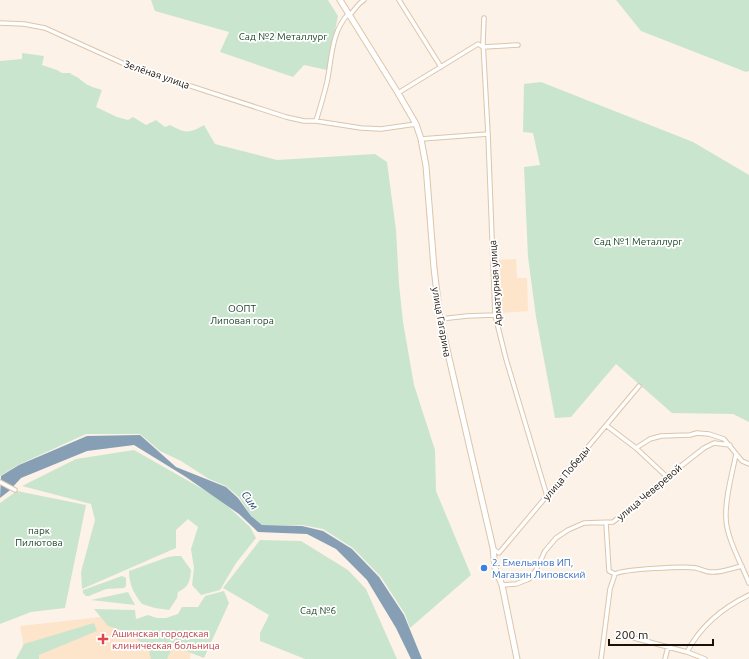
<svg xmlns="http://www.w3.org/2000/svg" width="749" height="659" font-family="Ubuntu,sans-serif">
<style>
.built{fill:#fde5cb}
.green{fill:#cae5ce}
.water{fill:#869fb5}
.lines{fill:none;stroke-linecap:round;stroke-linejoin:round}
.street-casing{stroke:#ddc5ab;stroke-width:5.5}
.secondary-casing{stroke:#ddc5ab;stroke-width:7}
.street{stroke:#fff;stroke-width:3.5}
.secondary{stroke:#fff;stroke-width:5}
.shop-dot{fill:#3f7fe0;stroke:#fff;stroke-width:1.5}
.health-dot{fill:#e0444e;stroke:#fff;stroke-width:1.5}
.labels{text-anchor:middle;stroke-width:3.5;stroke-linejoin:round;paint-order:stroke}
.park-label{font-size:10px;fill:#123e1f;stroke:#fff}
.street-label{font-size:10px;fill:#1a1108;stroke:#fff}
.shop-label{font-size:10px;fill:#366cbe;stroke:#fff;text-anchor:start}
.health-label{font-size:10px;fill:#be3a42;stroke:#fff;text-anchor:start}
.water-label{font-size:11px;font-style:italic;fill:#224d6e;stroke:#fff}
</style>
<rect width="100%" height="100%" fill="#fcf2e7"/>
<path class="built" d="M516 259 517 278H527L528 311 501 313 495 260Z
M109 616 175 626 191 653 190 659H26L20 626Z"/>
<path class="green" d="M151 0H328L338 16 327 70 304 65 293 77 220 52 229 32 155 11Z
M616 0H749V71L746 72 641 31Z
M22 53 44 56 42 65 57 70 62 73H72L70 74C79 77 79 79 86 84 91 87 97 88 102 90L96 107 117 117 128 120 133 117 146 125 156 120 165 127 170 125C185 133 189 134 204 125L215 144 277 160 375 154 387 162 396 230 399 284 403 322 414 385 435 450 436 491 471 575 410 628 405 614 381 577 353 548 323 529 302 525H262L251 516 239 497 226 486 209 479 181 461 160 451 140 434H86L18 465 0 476V61L22 59Z
M541 82 693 142 749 175V422L733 414 672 413 616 364 571 417 555 418 536 317 528 257 524 167 540 165 533 133 523 132 524 84Z
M134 450 220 499 250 527 256 538 236 563 220 590 201 595 192 585 194 568 191 549 198 527 188 519 176 530V548L82 589 81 572 95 520 91 504 22 486 76 459Z
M17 491 86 505 65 608 31 612 0 624V503Z
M260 540 301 541 348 570 366 589 397 659H305L260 641V633L269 615 223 588Z
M175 556H181L191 570C190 581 189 587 178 592L177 598 169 610 155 608 142 604C134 594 129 584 129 571L168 557Z
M122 576 126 578V586L124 588 106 589 89 596H86L83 593V590Z
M224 591 229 603 204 658 173 646 167 659H151L148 648 129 633 108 626 94 609 135 610 136 619 148 615 157 618H166L178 614 182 607H198L205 596Z
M128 592 135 605 91 600Z
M94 623 97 631 39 655V659H16L24 644Z"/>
<path class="water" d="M140 435 176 467 226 487 238 498 251 516 262 525 302 526 323 531 352 549 379 577 404 615 422 659H411L396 628 367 580 336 549 307 534 258 532 239 514 186 477 134 445 87 451 21 478 9 491 0 498 1 476 19 465 87 436Z"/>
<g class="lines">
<g class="street-casing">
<path id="street" d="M399 0 441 67
M349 16 359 4 364 0
M484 18 483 42 488 134 495 315 506 359 547 496
M0 23 24 24 45 28 129 66 286 117 304 121H316L361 128 381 129 416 124
M398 93 478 44 483 47 518 45
M316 121C320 108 324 95 327 82 332 58 331 33 348 14
M421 139 488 134
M440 319 467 316 495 315
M607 426 636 448 667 477
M636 448 650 439 661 436 690 435 697 433 709 434 724 439 742 461 749 464
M736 454C732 475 725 497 726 518 726 537 742 565 749 583
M0 482 15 490
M493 549 499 553 639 386
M615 574C624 569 685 566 696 568 701 569 706 572 711 572 721 573 732 568 742 566
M502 585 516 584 529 579 536 570 545 551 556 538 568 530 584 523 613 522 657 487 667 477 704 448 714 443 730 445
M634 638 687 652 705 659
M687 652C701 625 722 608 749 595
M601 659 610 589 615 574 609 571 606 523
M665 659 668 647"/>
</g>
<g class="secondary-casing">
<path id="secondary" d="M340 0 398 93 416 124 421 139 426 166 434 268 440 319 493 548 495 568 502 585 517 659"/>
</g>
<use href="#street" class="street"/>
<use href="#secondary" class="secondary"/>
</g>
<circle class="shop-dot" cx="484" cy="568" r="4"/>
<path class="health-dot" d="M101 633h4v4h4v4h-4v4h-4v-4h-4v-4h4z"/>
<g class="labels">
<g class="park-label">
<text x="283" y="40">Сад №2 Металлург</text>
<text x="638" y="245">Сад №1 Металлург</text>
<text x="242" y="312">ООПТ<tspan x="242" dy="12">Липовая гора</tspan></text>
<text x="39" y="534">парк<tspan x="39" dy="12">Пилютова</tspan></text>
<text x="318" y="614">Сад №6</text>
</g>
<g class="street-label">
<text transform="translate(157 74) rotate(19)" y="4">Зелёная улица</text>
<text transform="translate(495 283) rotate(-94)" y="4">Арматурная улица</text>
<text transform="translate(442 322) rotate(80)" y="4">улица Гагарина</text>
<text transform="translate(566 473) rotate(-50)" y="4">улица Победы</text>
<text transform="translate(649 492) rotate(-40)" y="4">улица Чеверевой</text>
</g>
<g class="shop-label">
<text x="492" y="566">2. Емельянов ИП,<tspan x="492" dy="12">Магазин Липовский</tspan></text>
</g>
<g class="health-label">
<text x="112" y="637">Ашинская городская<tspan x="112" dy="12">клиническая больница</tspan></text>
</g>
<g class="water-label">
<text transform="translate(250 500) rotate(55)" y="4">Сим</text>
</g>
</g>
<path d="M609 639v6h104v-6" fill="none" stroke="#1a1108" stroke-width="2"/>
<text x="615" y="639" font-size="12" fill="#1a1108" stroke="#ffffff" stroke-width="3" paint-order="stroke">200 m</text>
</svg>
